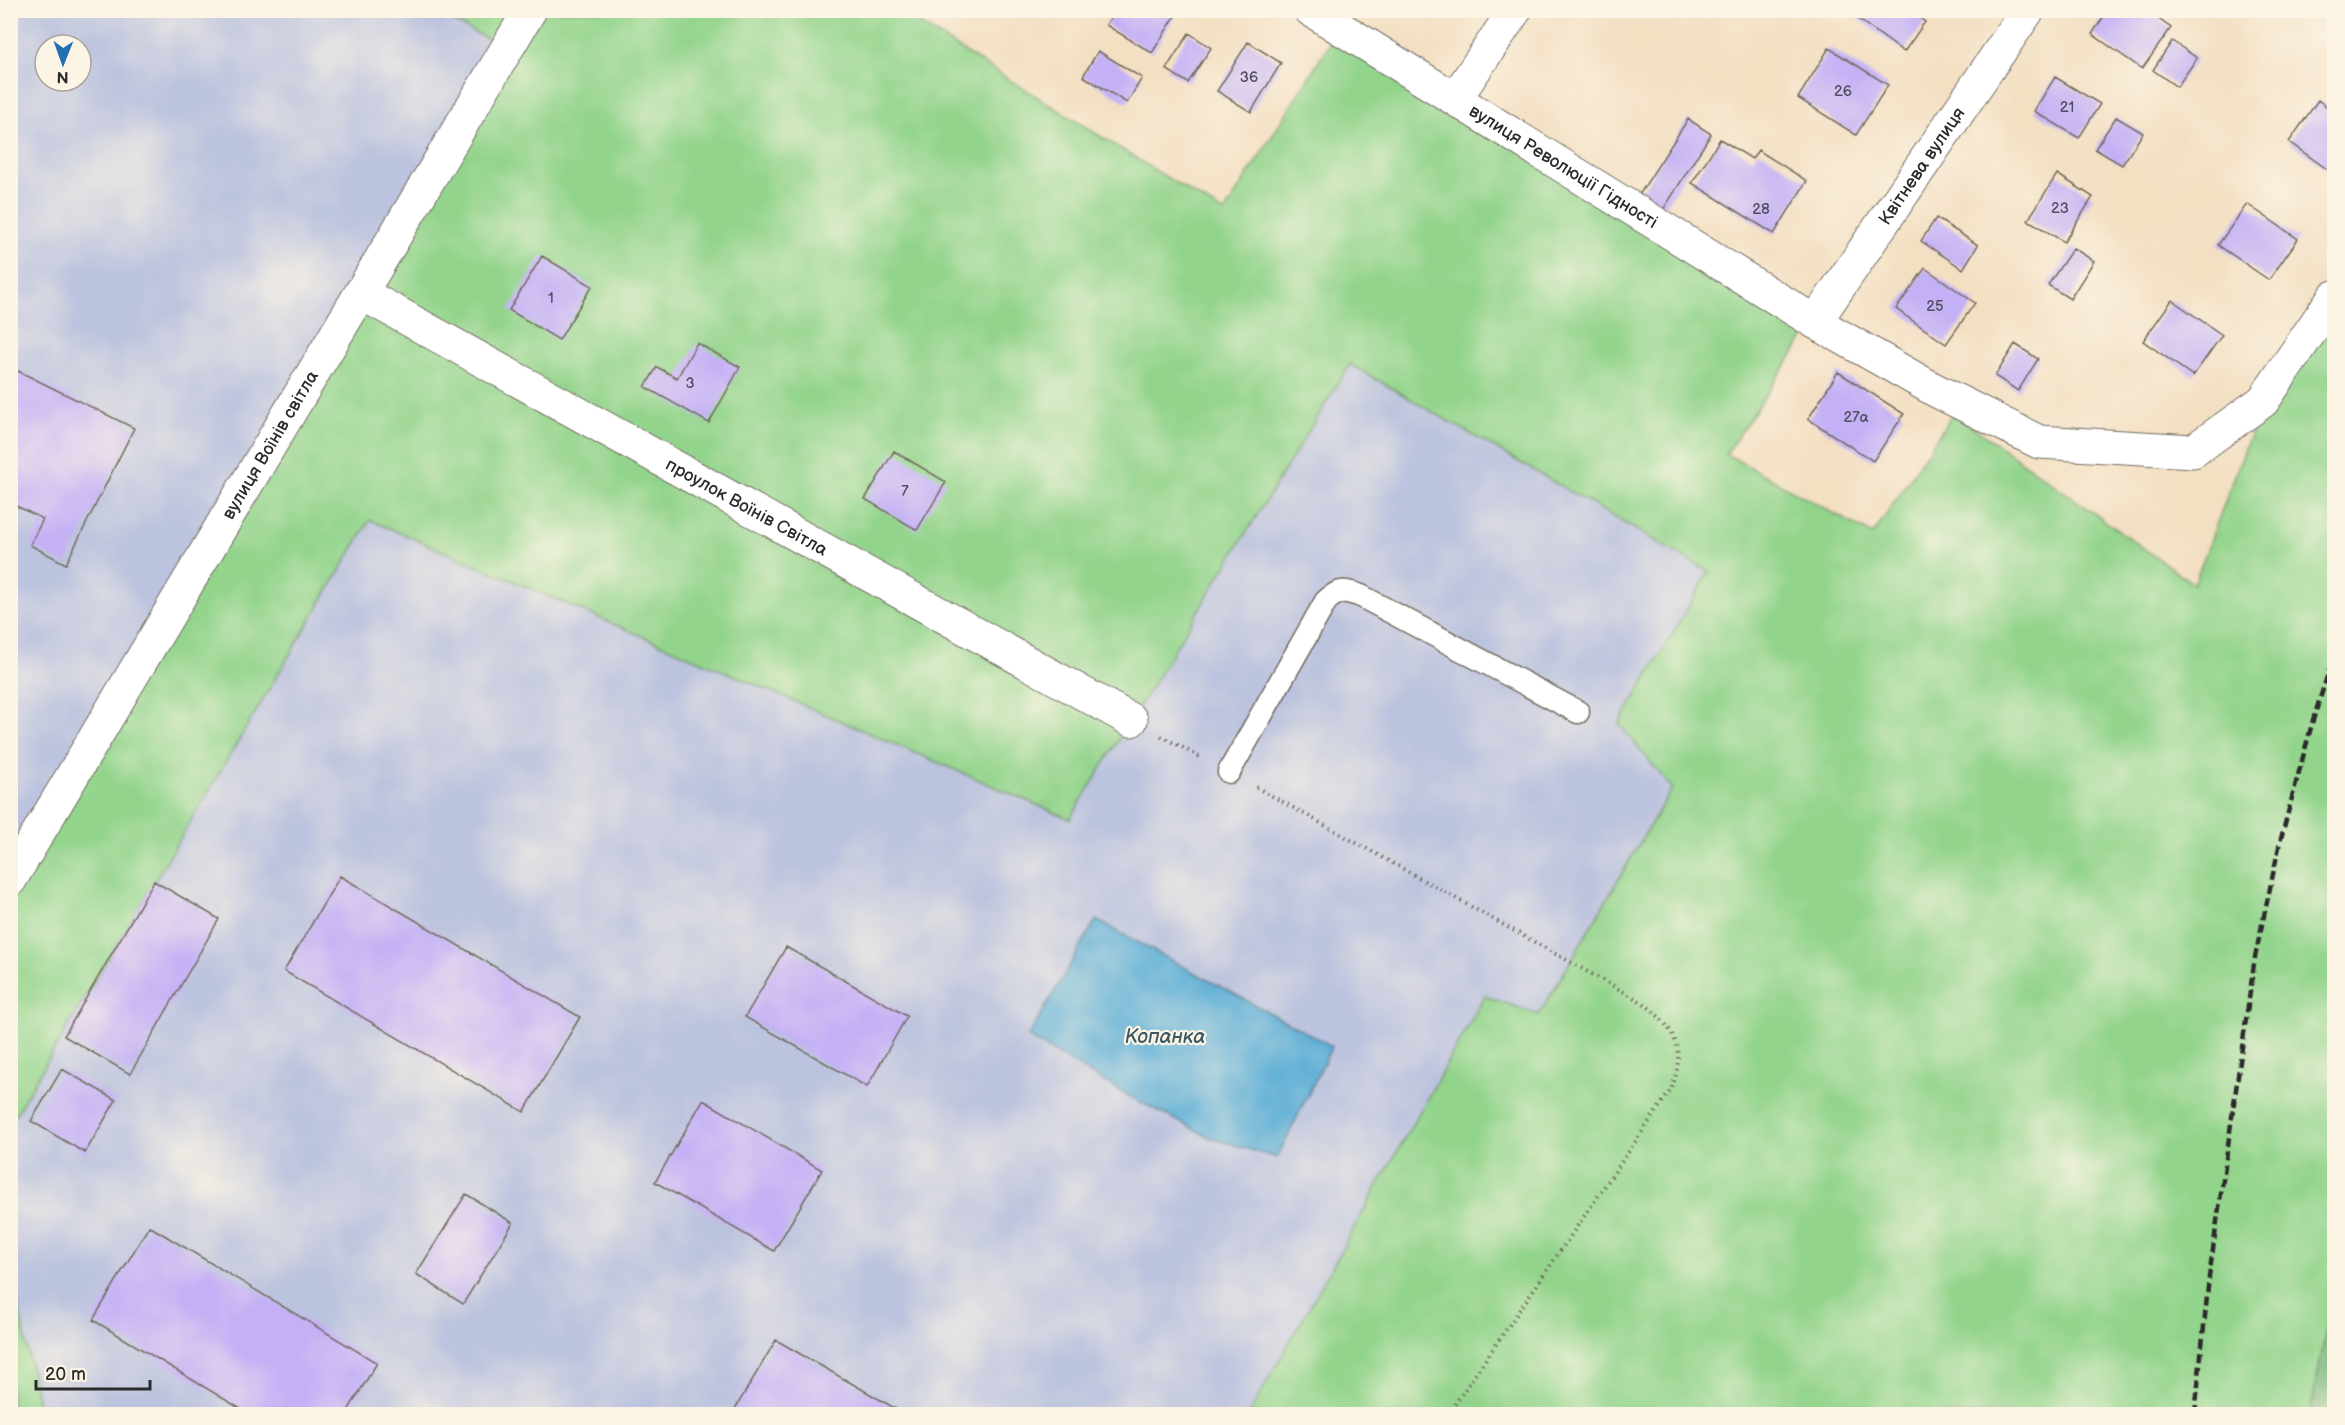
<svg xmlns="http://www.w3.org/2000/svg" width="2345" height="1425" font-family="'Balsamiq Sans',sans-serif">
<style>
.industrial{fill:#bcc3de;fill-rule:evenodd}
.green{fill:#93d48c;stroke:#5f805c;stroke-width:1.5}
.forest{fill:#76b678;stroke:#507052;stroke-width:1.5}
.water{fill:#5badd6;stroke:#436c80;stroke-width:1.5}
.building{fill:#c4b1f5}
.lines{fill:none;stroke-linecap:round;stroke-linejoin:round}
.lane-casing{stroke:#716a60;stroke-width:25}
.street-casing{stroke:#716a60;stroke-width:35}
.secondary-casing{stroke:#716a60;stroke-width:35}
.path{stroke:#716a60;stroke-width:4;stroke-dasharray:1.5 4.5;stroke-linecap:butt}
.lane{stroke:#fff;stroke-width:22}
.street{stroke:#fff;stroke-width:33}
.secondary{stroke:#fff;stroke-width:33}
.rail{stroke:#2b2b2b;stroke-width:4.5;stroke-dasharray:9 4.5;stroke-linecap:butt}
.labels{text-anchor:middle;stroke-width:4.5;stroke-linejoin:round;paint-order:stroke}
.number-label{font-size:15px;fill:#514c5e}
.street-label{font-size:18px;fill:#2b2b2b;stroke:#fcf5e5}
.water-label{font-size:20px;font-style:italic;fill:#3c5867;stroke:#fcf5e5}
</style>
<rect width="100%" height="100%" fill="#fcf5e5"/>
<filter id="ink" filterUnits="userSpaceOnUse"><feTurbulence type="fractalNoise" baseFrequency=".0167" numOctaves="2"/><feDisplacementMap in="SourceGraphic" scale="12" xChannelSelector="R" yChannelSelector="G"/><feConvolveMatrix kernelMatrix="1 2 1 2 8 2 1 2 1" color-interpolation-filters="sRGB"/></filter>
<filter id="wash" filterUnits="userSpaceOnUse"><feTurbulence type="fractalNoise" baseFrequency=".008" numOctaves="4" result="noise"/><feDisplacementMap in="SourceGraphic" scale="24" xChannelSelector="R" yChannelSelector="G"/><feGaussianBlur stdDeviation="1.35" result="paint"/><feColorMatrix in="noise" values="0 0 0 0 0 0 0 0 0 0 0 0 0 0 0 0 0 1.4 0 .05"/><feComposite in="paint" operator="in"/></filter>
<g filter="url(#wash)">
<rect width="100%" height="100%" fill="#f3dfc2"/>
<path class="industrial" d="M11 11H432L507 49 11 883ZM45 45H81V81H45Z
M1350 364 1709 572 1619 724 1672 788 1539 1015 1485 996 1249 1414H40L11 1267 10 1122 370 520 1070 819Z"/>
<path class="green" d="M432 11H899L1224 213 1339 29 1815 322 1726 454 1873 535 1953 413 2194 584 2263 401 2334 297V1289L2310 1414H1249L1485 996 1539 1015 1672 788 1619 724 1709 572 1350 364 1070 819 370 520 11 1122V883L507 48Z
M11 1267 40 1414H11Z"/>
<path class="forest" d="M2334 1289V1414H2310Z"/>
<path class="water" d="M1096 920 1332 1046 1277 1158 1209 1137 1131 1097 1028 1037Z"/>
<g id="blocks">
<path class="building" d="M1116 10H1179L1152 53 1106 25Z
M1854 10H1909L1925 22 1904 52 1851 14Z
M2108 10H2146L2171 28 2142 69 2092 34Z
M1189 33 1211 48 1188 83 1166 69Z
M2172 41 2197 58 2177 87 2153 70Z
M1248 42 1281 63 1251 112 1217 91Z
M1829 48 1888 85 1856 135 1798 98Z
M1098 51 1142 78 1127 103 1083 76Z
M2055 77 2100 104 2079 138 2034 111Z
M2318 100 2334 112V174L2289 142Z
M2116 117 2143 133 2122 165 2095 149Z
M1688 119 1711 134 1663 210 1639 195Z
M1720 139 1752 159 1758 150 1807 181 1774 234 1692 183Z
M2057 174 2093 197 2064 242 2028 220Z
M2247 204 2298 239 2269 280 2218 245Z
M1936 218 1978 245 1963 269 1921 241Z
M2073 248 2094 261 2070 299 2048 285Z
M542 256 592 286 559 340 509 310Z
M1925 268 1975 303 1946 344 1896 309Z
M2172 300 2222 335 2193 376 2143 341Z
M697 343 740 367 709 423 645 387 657 367 677 378Z
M2015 344 2038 359 2018 391 1995 376Z
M10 367 134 428 66 564 30 545 43 519 10 503Z
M1838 372 1904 414 1873 461 1808 419Z
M894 451 946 482 917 530 865 499Z
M340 876 580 1017 524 1112 284 971Z
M154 881 219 919 130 1074 64 1036Z
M786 947 907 1016 867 1087 745 1017Z
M62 1069 116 1100 85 1153 31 1121Z
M703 1100 822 1170 774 1251 655 1182Z
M466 1194 513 1223 463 1304 416 1274Z
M149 1226 377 1363 346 1414H249L93 1320Z
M776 1340 905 1414H732Z"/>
</g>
</g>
<g filter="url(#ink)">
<use href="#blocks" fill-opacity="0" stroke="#716a60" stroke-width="1.5"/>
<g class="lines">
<g class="lane-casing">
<path id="lane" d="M1229 772 1326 601C1339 589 1345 590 1361 596L1578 712"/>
</g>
<g class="street-casing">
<g id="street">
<path id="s1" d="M1311 10 1815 322 1935 390 2039 442 2193 451 2263 401 2334 297"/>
<path d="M1465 84 1515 10"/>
<path id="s2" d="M361 293 1131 720"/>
<path id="s3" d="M1815 322 2028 10"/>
</g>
</g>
<g class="secondary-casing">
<g id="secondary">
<path id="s4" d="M10 880 530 10"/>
</g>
</g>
<path class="path" d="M1161 736 1202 758
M1256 787 1642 1002C1675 1028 1687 1049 1671 1090L1448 1414"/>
<use href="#lane" class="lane"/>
<use href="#street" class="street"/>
<use href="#secondary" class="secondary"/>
<path class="rail" d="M2195 1414 2209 1277 2255 957 2280 842 2313 720 2334 655"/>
</g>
</g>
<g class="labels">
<g class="number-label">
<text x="1249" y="82">36</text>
<text x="1843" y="96">26</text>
<text x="2067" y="112">21</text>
<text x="2060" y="213">23</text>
<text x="1761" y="214">28</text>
<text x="551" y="303">1</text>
<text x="1935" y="311">25</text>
<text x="690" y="388">3</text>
<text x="1856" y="422">27а</text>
<text x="905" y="496">7</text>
</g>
<g class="street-label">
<text dy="6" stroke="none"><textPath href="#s1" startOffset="297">вулиця Революції Гідності</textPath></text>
<text dy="6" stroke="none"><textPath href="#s3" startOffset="189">Квітнева вулиця</textPath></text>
<text dy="6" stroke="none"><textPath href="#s4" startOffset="507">вулиця Воїнів світла</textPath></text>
<text dy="6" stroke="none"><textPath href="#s2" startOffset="441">проулок Воїнів Світла</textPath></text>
</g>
<g class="water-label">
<text x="1165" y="1043">Копанка</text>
</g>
</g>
<rect width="2345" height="1425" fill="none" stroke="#fcf5e5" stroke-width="36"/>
<g transform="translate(63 63) rotate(181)"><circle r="28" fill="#fcf5e5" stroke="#a8a49b" stroke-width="1.5"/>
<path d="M0-4.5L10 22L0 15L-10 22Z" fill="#1f6fb2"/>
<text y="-9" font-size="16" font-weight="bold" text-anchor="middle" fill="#2b2b2b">N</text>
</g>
<path d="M36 1380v9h114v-9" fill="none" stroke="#2b2b2b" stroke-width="3"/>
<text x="45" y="1380" font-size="18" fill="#2b2b2b" stroke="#fcf5e5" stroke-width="4.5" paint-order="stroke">20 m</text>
</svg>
